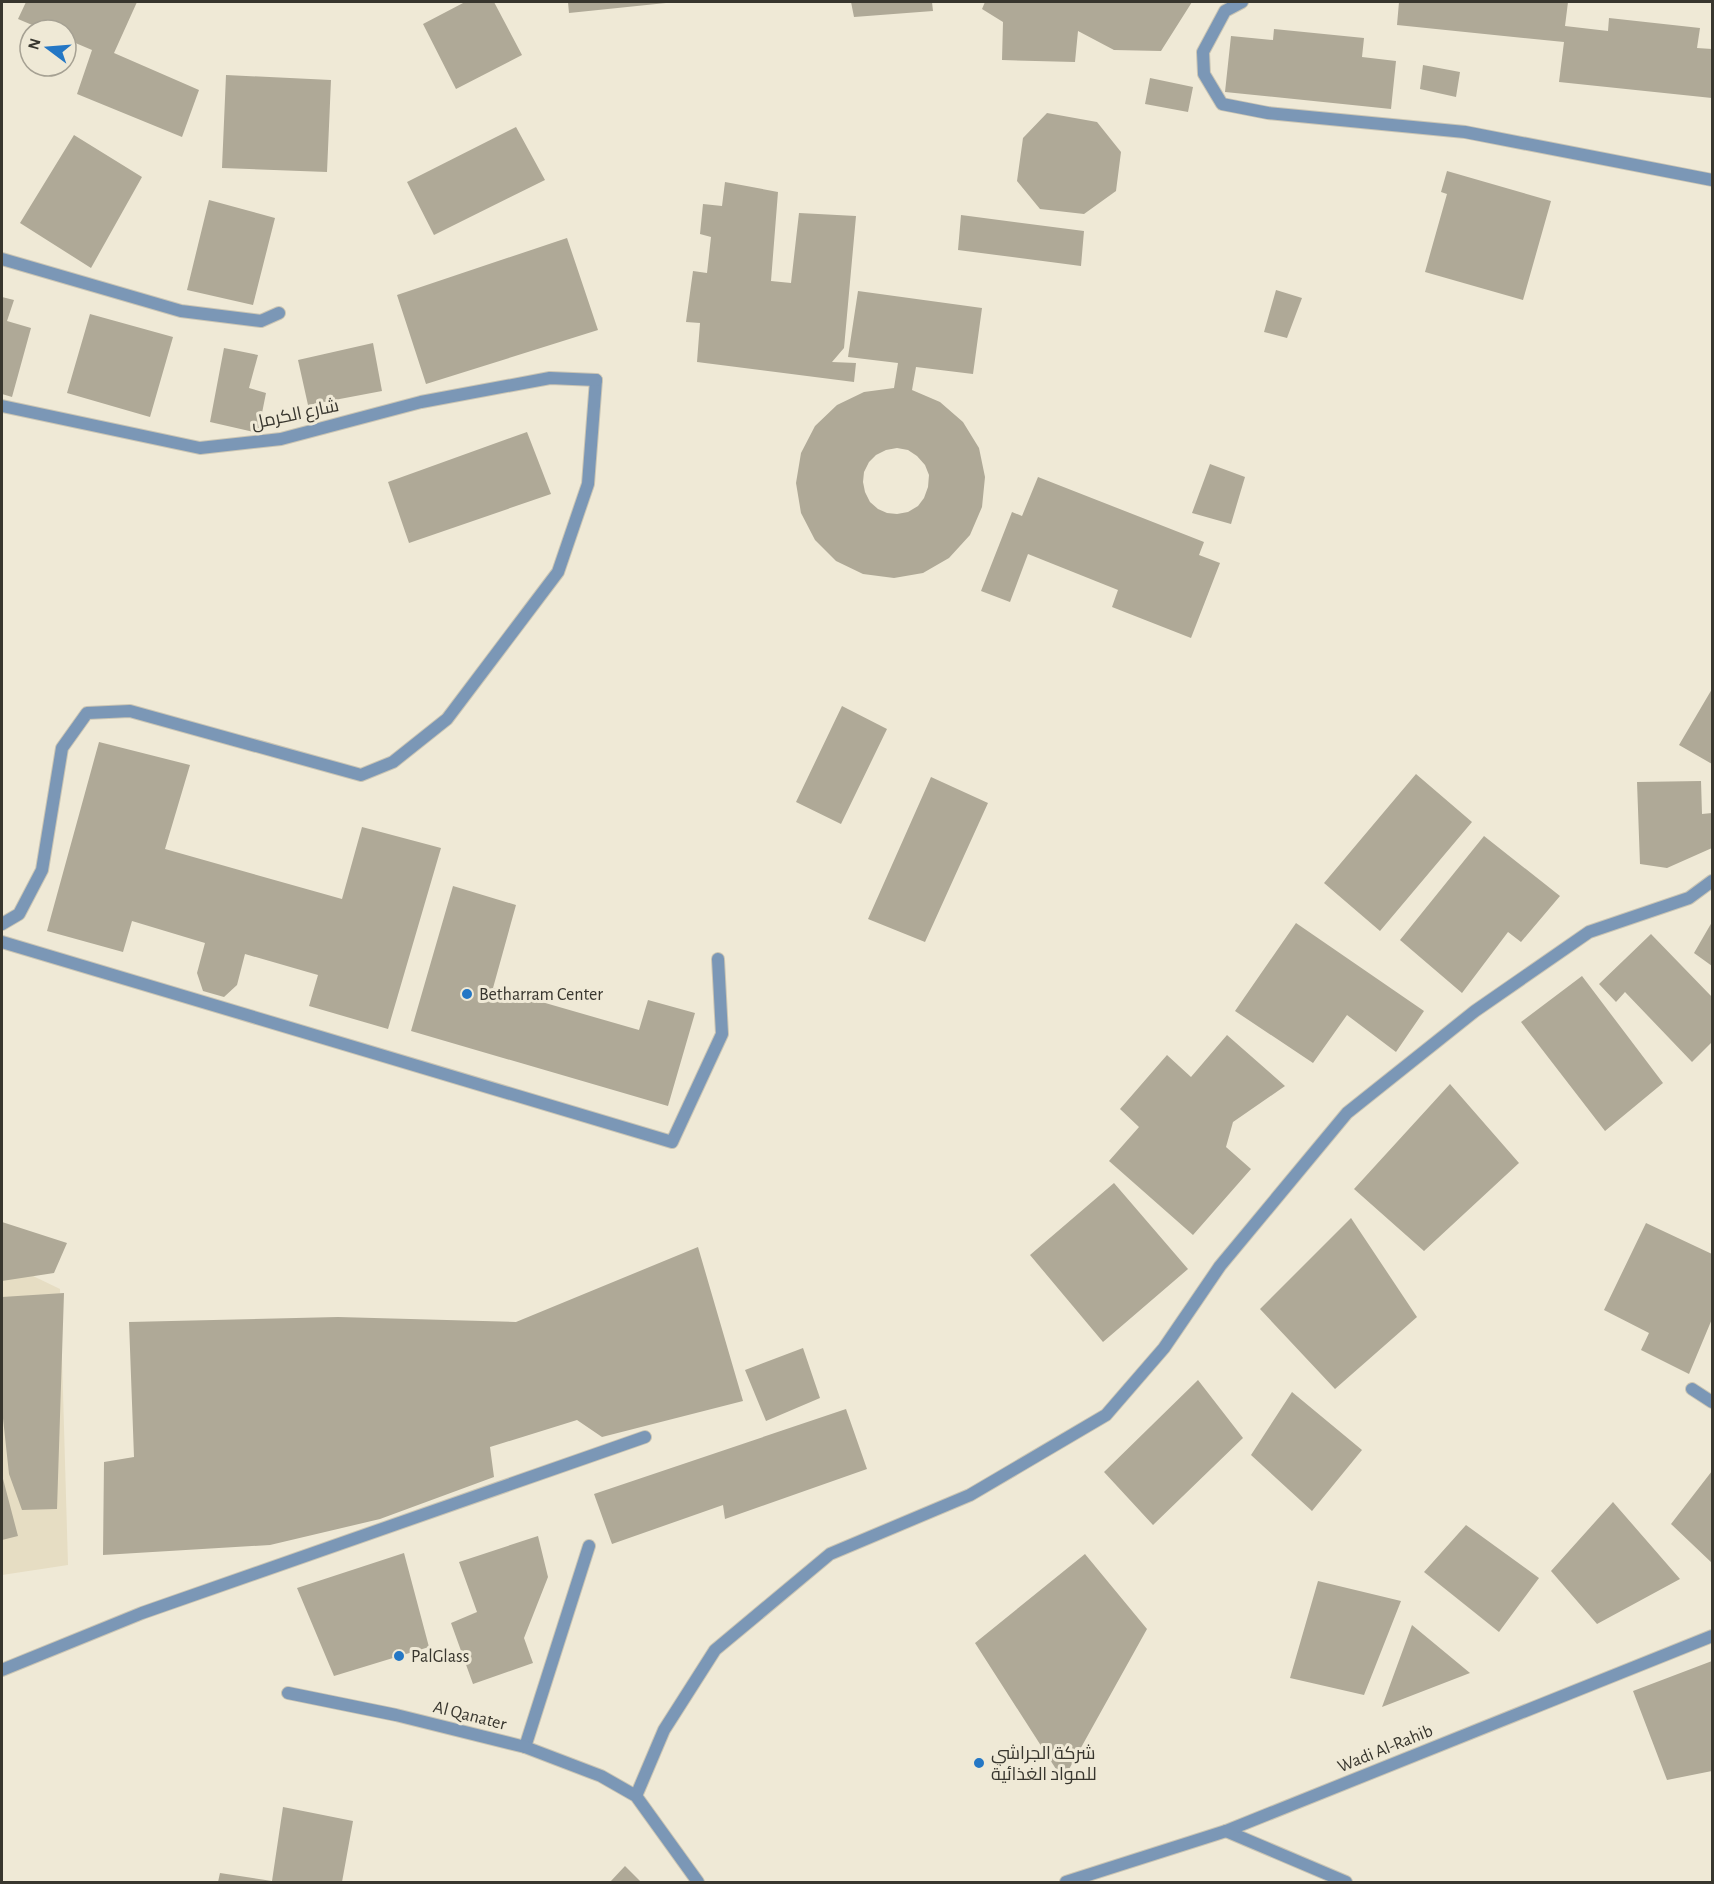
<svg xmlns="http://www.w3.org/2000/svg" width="1714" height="1884" font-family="'Alegreya Sans',Cairo,sans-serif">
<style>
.built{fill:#e6ddc3}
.building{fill:#afa997;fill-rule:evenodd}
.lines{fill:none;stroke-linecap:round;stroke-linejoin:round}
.lane-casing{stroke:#cac5b4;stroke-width:14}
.street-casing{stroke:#cac5b4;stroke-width:14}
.lane{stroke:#7b97b6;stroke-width:12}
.street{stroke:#7b97b6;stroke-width:12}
.poi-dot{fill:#2477c5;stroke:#efe9d6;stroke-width:2}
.labels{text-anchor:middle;stroke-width:6;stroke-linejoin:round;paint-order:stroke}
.street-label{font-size:18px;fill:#38362e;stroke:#efe9d6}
.poi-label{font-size:18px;fill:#38362e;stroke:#efe9d6;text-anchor:start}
</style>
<rect width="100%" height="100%" fill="#efe9d6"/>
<path class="built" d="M2 1261 60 1289 68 1565 2 1575Z"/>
<path class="building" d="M26 2H137L114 53 199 90 182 137 77 94 92 50 66 39V30H44L18 19Z
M465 2H494L522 55 456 89 423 24Z
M568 2H666V3L569 13Z
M851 2H932L933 11 854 17Z
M985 2H1192L1161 51 1114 50 1078 31 1075 62 1002 60 1003 22 982 9Z
M1399 2H1568L1565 26 1608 31 1609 18 1700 28 1697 48 1712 49V98L1559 82 1564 42 1397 25Z
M1274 29 1364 38 1362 57 1396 61 1391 109 1225 92 1231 36 1273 40Z
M1423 65 1460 72 1456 97 1420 89Z
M226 75 331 80 327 172 222 168Z
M1150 78 1193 87 1188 112 1145 104Z
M1047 113 1097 122 1121 152 1116 191 1084 214 1040 209 1017 181 1023 138Z
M516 127 545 180 434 235 407 182Z
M74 135 142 177 91 268 20 223Z
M1447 171 1551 201 1523 300 1425 272 1447 194 1441 192Z
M725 182 778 192 771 281 791 283 799 213 856 216 844 348 832 362 856 363 854 382 697 362 700 323 686 322 693 271 707 273 711 237 700 234 703 204 722 206Z
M209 200 275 218 253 305 187 290Z
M961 215 1084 231 1081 266 958 250Z
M567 238 598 330 426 384 397 295Z
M1276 290 1302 298 1287 338 1264 332Z
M858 291 982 308 973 374 916 367 912 390 940 402 963 422 979 448 985 477 982 507 970 535 949 558 923 573 894 578 863 574 836 561 815 540 801 513 796 483 801 453 815 426 837 405 864 392 894 388 898 363 848 357ZM897 448 908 450 917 456 925 465 929 475 928 487 924 498 918 506 908 512 897 514 887 513 878 509 870 502 865 492 863 482 864 472 869 462 876 455 886 450Z
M2 297 14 300 7 321 31 328 12 397 2 394Z
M90 314 173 337 150 417 67 393Z
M373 343 382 391 308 405 298 360Z
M224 348 258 355 249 388 266 393 258 433 210 422Z
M527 432 551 494 409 543 388 482Z
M1210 464 1245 477 1231 524 1192 513Z
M1038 477 1204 542 1199 555 1220 563 1191 638 1112 607 1118 590 1028 554 1010 602 981 591 1012 512 1022 516Z
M1712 689V764L1679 745Z
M842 706 887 729 841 824 796 802Z
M99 742 190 765 165 849 342 899 362 827 441 848 388 1029 309 1006 318 975 245 954 237 985 224 997 203 991 197 973 205 943 132 921 123 952 47 931Z
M1416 774 1472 822 1380 931 1324 883Z
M931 777 988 803 925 942 868 919Z
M1701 781 1702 814 1712 813V848L1667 868 1640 864 1637 782Z
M1484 836 1560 896 1521 942 1508 932 1462 993 1400 940Z
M453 886 516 905 493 988 639 1030 648 1000 695 1013 668 1106 411 1031Z
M1712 922V966L1694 953Z
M1296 923 1424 1011 1396 1052 1347 1015 1313 1063 1235 1011Z
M1651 934 1712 997V1042L1692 1062 1625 992 1616 1002 1599 984Z
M1582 976 1663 1083 1605 1131 1521 1022Z
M1227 1035 1285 1086 1233 1122 1226 1147 1251 1169 1193 1235 1109 1161 1139 1127 1120 1109 1167 1055 1191 1077Z
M1450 1084 1519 1163 1424 1251 1354 1189Z
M1114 1183 1188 1269 1103 1342 1030 1255Z
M1351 1218 1417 1317 1335 1389 1260 1309Z
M2 1222 67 1243 54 1273 2 1281Z
M1646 1223 1712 1254V1319L1689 1374 1641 1350 1649 1333 1604 1310Z
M698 1247 743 1401 602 1437 577 1420 490 1447 494 1477 380 1519 270 1545 103 1555 104 1462 134 1457 129 1322 338 1317 516 1322Z
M64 1293 57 1509 22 1510 9 1474 2 1409V1297Z
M803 1348 820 1398 766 1421 745 1370Z
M1198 1380 1243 1438 1153 1525 1104 1472Z
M1292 1392 1362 1450 1312 1511 1251 1455Z
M846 1409 867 1469 725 1519 723 1505 612 1544 594 1494Z
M1712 1471V1563L1671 1524Z
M2 1475 18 1536 2 1540Z
M1613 1502 1680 1579 1597 1624 1551 1571Z
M1466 1525 1539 1578 1499 1632 1424 1572Z
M538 1536 548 1577 524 1638 533 1663 473 1684 451 1623 477 1612 459 1562Z
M404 1553 429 1647 334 1676 297 1588Z
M1085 1554 1147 1629 1063 1780 975 1643Z
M1318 1581 1401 1601 1364 1695 1290 1678Z
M1412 1625 1470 1673 1382 1707Z
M1712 1661V1771L1667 1780 1633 1691Z
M283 1807 353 1821 342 1882H218L220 1873 272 1881Z
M625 1866 641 1882H610Z"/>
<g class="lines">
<g class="lane-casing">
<path id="lane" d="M1242 2 1225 11 1203 52 1204 74 1222 104 1268 113 1465 132 1712 180
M2 924 19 914 42 870 62 748 87 713 130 711 361 775 393 762 447 719 558 572 588 484 596 380
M2 942 672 1142 722 1034 718 959
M1692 1389 1712 1402
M525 1747 589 1546
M1226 1831 1346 1882"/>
</g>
<g class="street-casing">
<path id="street" d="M2 259 181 311 261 321 279 313
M2 406 200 448 281 439 421 402 550 378 596 380
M2 1670 142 1613 645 1437
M288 1693 396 1715 525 1747 601 1776 636 1796 698 1882
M636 1796 664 1730 715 1650 830 1554 970 1495 1106 1415 1164 1348 1220 1266 1347 1113 1475 1011 1589 932 1689 898 1712 881
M1066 1882 1226 1831 1712 1636"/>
</g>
<use href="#lane" class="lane"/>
<use href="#street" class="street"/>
</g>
<g class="poi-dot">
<circle cx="467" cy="994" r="6"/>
<circle cx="399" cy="1656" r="6"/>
<circle cx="979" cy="1763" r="6"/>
</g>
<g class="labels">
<g class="street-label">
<text transform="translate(295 414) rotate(-12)" y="6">شارع الكرمل</text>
<text transform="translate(470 1715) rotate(14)" y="6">Al Qanater</text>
<text transform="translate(1385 1748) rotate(-22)" y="6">Wadi Al-Rahib</text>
</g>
<g class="poi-label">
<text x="479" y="1000">Betharram Center</text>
<text x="411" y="1662">PalGlass</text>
<text x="991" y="1759">شركة الجراشي<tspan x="991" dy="21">للمواد الغذائية</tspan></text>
</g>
</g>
<rect width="1714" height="1884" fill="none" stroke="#38362e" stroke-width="6"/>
<g transform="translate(48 48) rotate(286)"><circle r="28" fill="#efe9d6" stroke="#a6a193" stroke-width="1.5"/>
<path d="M0-4.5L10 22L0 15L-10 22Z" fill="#2477c5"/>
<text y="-9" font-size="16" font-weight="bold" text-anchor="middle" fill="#38362e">N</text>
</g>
</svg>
